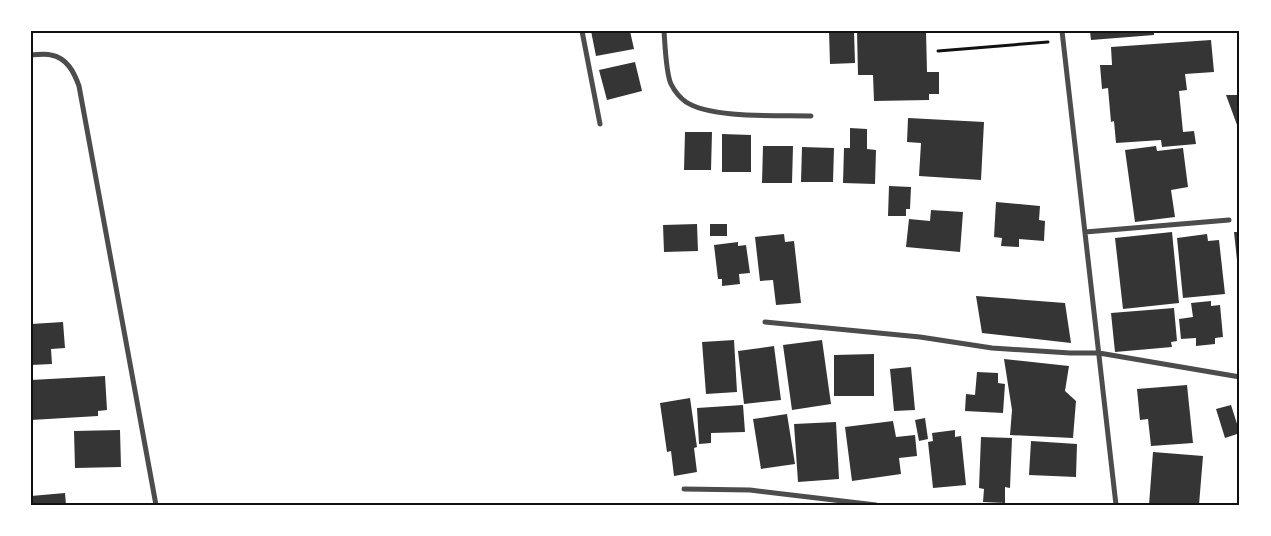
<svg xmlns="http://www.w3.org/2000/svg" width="1271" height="536" font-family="'DM Sans',sans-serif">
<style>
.building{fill:#353535}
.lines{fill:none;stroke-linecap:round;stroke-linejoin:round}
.path{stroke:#111;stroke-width:3}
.minor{stroke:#4c4c4c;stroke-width:5}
.neatline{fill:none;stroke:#111;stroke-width:2}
</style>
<rect width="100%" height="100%" fill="#fff"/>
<path class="building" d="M591 31H630L634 49 596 56Z
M829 31H854L855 63 830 64Z
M857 31H926L927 72H939V94H929V100L874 101 873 75H858Z
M1090 31H1154V35L1091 40Z
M1211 40 1214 72 1185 74 1187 90 1179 91 1183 132 1194 131 1196 144 1162 147 1161 140 1116 143 1114 121 1111 122 1108 88 1102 89 1100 65H1112L1111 47Z
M635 62 642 91 607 100 599 70Z
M1226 95H1240V133Z
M908 118 984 122 981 180 919 176 921 143 907 142Z
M850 128 867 129V149L876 150 875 184 843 183 844 148H850Z
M685 132H712L711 170H684Z
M722 134 751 135V172H722Z
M763 146H793L792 183H762Z
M1156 146 1157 151 1183 148 1188 187 1171 190 1175 217 1135 222 1125 150Z
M802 147 834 148 833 182H801Z
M889 186 911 187 910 209H906V216H888Z
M996 202 1040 206 1039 220 1045 221 1044 241 1019 239V247L1001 246 1002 238 994 237Z
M931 210 963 212 960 252 906 247 909 219 930 221Z
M697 224 698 251 664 252 663 225Z
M710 224H727V236H710Z
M1172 232 1179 303 1123 309 1115 238Z
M1234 232H1240V260H1237Z
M784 234 785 242 794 241 801 303 776 305 773 280 760 281 755 237Z
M1207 234 1208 241 1219 240 1225 294 1183 298 1177 238Z
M738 242V246L746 245 750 273 739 274 740 284 722 286V279H718L714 245Z
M976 296 1065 303 1071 343 982 333Z
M1211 301V306L1220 305 1223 337 1215 338V344L1196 346V338L1181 339 1179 319 1193 317 1191 303Z
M1174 308 1177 341 1171 342 1172 347 1115 352 1111 313Z
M63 322 65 348 51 349 52 364 31 365V324Z
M734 340 737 392 706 394 702 342Z
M822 340 831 404 792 410 783 345Z
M774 346 781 400 744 404 738 351Z
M874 354V396H834V355Z
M1004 359 1069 366 1065 391 1076 401 1073 438 1010 435 1012 410Z
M911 367 915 410 894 411 890 369Z
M977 372 998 373V383L1005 384 1003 413 965 411 966 394 975 395Z
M105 376 107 410 98 411V416L31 420V380Z
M1187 385 1193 443 1151 446 1148 419 1140 420 1137 389Z
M690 398 697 447 694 448 697 472 674 476 671 451 667 452 660 403Z
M743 405 745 432 711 433V443L699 444 697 408Z
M1231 405 1240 433 1225 438 1216 409Z
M787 414 795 464 761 469 753 419Z
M925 418 928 439 919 441 915 420Z
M893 421 896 437 915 435 917 456 899 458 901 474 852 481 845 427Z
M836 422 839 479 798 482 794 424Z
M120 430 121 467 75 468 74 431Z
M955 430V437L961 436 966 485 933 488 928 442 933 441 932 433Z
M981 437 1012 438 1010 488 1005 487V503L983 502 984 489 979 488Z
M1031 441 1077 444 1076 477 1029 475Z
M1153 452 1203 456 1199 505H1149Z
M65 493 66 505H31V496Z"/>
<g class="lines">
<path class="path" d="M938 51 1048 42"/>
<path class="minor" d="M582 31 600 124
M664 31C665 44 666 74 671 84 675 92 679 97 686 102 712 119 779 115 811 116
M1062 31 1116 505
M31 55C37 55 45 53 51 55 67 58 74 72 79 86L156 505
M1085 232 1229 220
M765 322 920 337 992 348 1070 353H1099L1240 377
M684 489 750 490 876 505"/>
</g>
<rect width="1271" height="536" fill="none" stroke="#ffffff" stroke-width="65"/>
<rect x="32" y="32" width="1206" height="472" class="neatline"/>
</svg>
